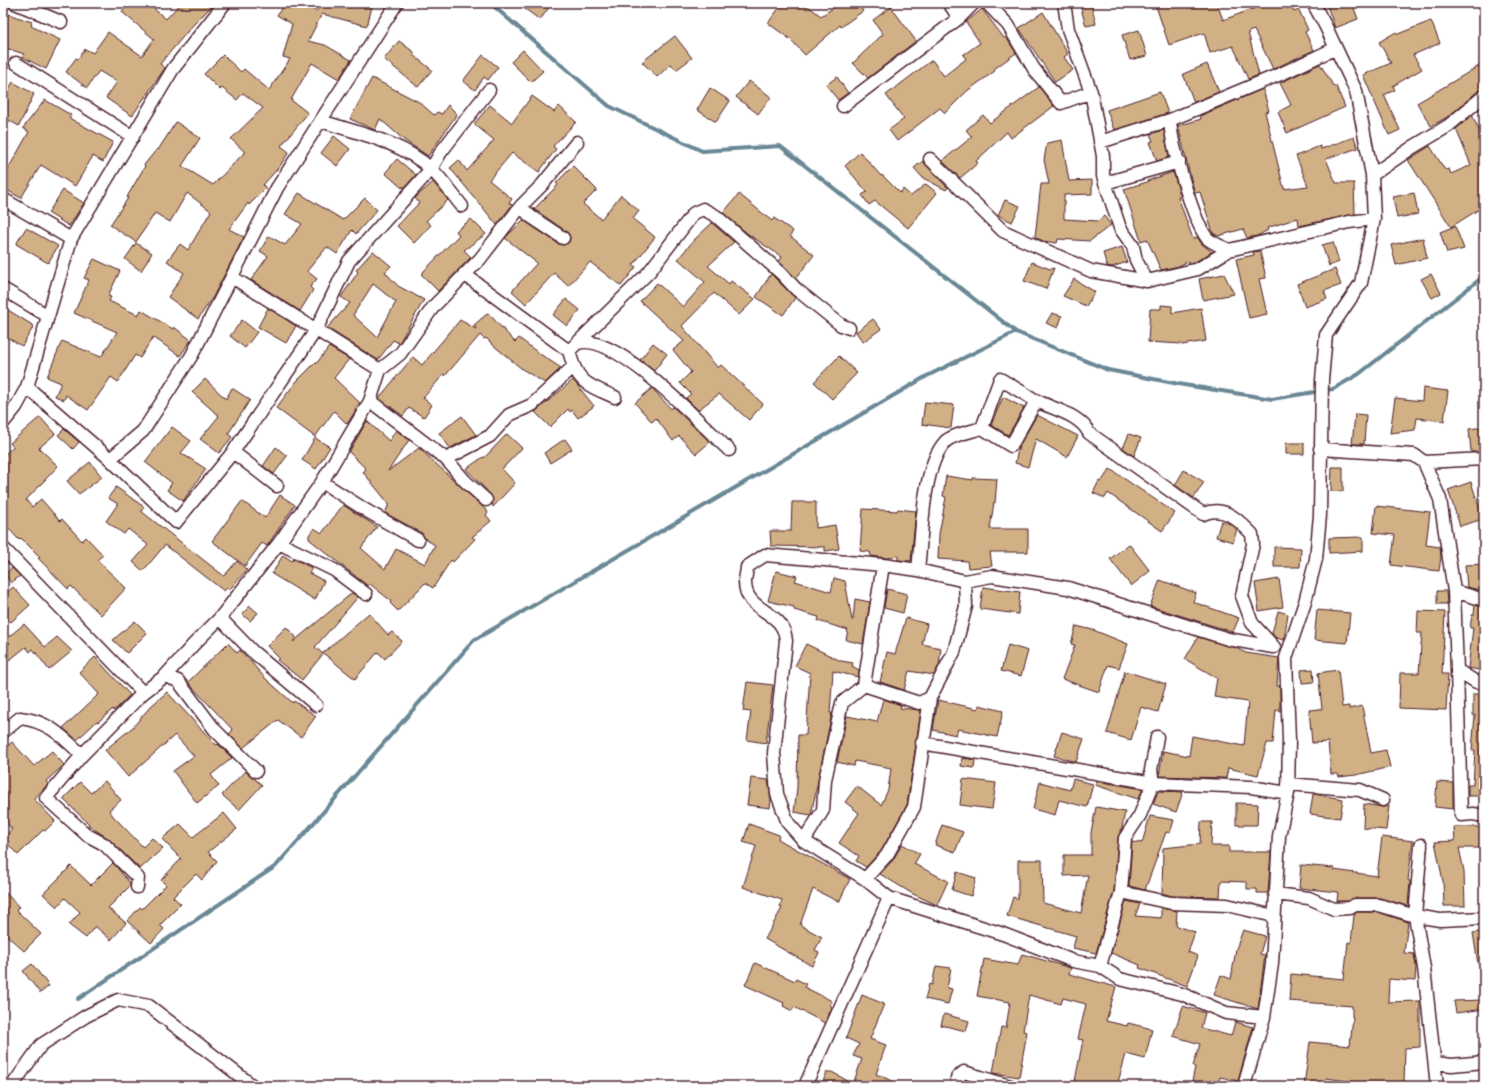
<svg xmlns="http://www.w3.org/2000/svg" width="1487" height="1089" font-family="Pangolin,sans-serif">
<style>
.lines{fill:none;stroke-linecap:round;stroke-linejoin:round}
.stream{stroke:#698795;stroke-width:4}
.building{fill:#d2b085;stroke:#4a1f2b;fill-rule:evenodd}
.street-casing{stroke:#4a1f2b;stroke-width:15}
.street{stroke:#fff;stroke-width:12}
</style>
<rect width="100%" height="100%" fill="#fff"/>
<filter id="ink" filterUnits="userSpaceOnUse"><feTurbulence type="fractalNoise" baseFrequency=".025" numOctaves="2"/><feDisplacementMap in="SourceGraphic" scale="8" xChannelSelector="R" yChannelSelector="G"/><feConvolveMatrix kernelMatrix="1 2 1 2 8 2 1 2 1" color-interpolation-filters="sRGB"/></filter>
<g filter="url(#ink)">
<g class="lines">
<path class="stream" d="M490 3 609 106 702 151 780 146 1016 332 1108 370 1184 385 1272 399 1333 389 1359 374 1484 276
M78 999 276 866 474 640 927 376 1016 332"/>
</g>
<path class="building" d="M130 3H147L166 19 181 3H215L193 25 160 64 165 68 132 116 106 98 117 82 99 71 87 88 66 72 76 58 78 59 85 49 93 53 108 32 142 56 154 39 122 12Z
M285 3H300L316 11 322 3H373L367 26 322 14 308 41 325 45 351 60 339 79 312 63 291 100 308 113 281 146 289 152 280 166 263 185 266 188 249 205 248 203 229 229 244 237 213 297 198 319 168 297 184 273 167 261 180 244 188 250 211 211 187 193 170 222 155 213 136 242 110 225 128 198 127 197 145 166 144 165 157 149 158 150 176 122 200 138 182 166 213 185 245 152 231 139 263 108 243 93 237 100 222 88 220 90 204 74 223 55 241 72 244 69 269 90 290 59 283 57 292 24 277 15Z
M517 3H552L540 20Z
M783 3H804L821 16 841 3H857L863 11 841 27 840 25 805 55 791 40 768 23Z
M1087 3H1091L1096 24 1086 26 1080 5Z
M1155 3H1217L1223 20 1258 7 1256 3H1290L1294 12 1299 10 1308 30 1305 32 1314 50 1273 69 1254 30 1248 32 1259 75 1248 79 1233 46 1210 53 1204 33 1169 45Z
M1326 3H1352L1358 19 1335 28Z
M891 7 916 41 868 78 853 63 883 34 873 20Z
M982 9 1001 34 1004 38 1006 37 1016 53 994 69 995 71 967 91 945 113 940 108 897 141 889 130 904 119 886 95 932 60 944 76 966 59 963 55 980 43 966 22Z
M1043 12 1068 54 1064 57 1073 70 1055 82 1019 28Z
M8 14 32 22 31 26 60 40 46 69 22 57 24 54 3 47V28Z
M1431 21 1440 43 1413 55 1422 69 1393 86 1395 90 1384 95 1400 130 1389 135 1363 75 1391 63 1379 42 1396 32 1398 34Z
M1139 30 1147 56 1130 60 1122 35Z
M675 36 692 58 676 70 671 64 657 77 642 62Z
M399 41 415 53 413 55 432 70 418 87 384 59Z
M523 50 543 71 531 82 511 62Z
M483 55 498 67 488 80 484 77 475 90 463 81Z
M1484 63V89L1479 90 1449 116 1431 126 1417 103Z
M1207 64 1219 92 1194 102 1183 74Z
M1320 64 1334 87 1336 86 1345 107 1287 133 1278 112 1291 105 1280 83Z
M837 77 848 93 838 100 826 85Z
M372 78 419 102 434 115 437 112 442 114 448 105 457 114 428 156 404 140 380 119 375 130 350 119Z
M749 81 771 97 758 114 736 97Z
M13 82 34 94 19 126 3 117V99Z
M1039 87 1054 106 1011 138 1007 132 976 161 978 163 960 178 942 161 972 137 966 130 983 115 990 123Z
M710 88 730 101 716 122 697 110Z
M1263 89 1269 111 1265 112 1284 189 1308 186 1296 156 1320 146 1321 149 1354 137 1358 148 1326 159 1336 183H1354L1355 214 1299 226 1298 218 1267 228 1268 230 1257 236 1247 238 1243 229 1218 236 1213 233 1200 192 1195 193 1191 179 1178 126 1201 119 1200 116Z
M1160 92 1168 113 1114 130 1107 110Z
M532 96 554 112 559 106 576 122 553 146 556 149 539 172 512 153 489 180 512 199 509 203 512 205 497 225 450 168 459 160 467 171 494 140 474 124 490 105 512 123Z
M45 100 71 115 69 118 113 142 103 162 93 156 75 186 41 165 21 198 3 188V178L29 132 23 128Z
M1472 115 1480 132 1484 130V206L1451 227 1408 160 1430 146 1445 170 1449 169 1451 174 1471 165 1456 129Z
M1164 130 1169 157 1157 161 1150 142 1153 141 1150 134Z
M334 136 350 149 337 166 321 153Z
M1062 140 1069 181 1092 180V194L1064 195V219L1098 221 1104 216 1111 225 1090 241 1058 239 1057 243 1043 241 1035 237 1041 184H1049L1044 160 1047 143Z
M860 152 881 176 882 175 900 193 903 189 911 196 926 184 937 193 908 228 875 201 869 205 862 195 867 192 845 166Z
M397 159 416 175 404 188 403 186 402 188 385 173Z
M923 161 925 164 948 188 946 190 923 178 914 168Z
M573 166 597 190 583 204 601 219 621 195 639 211 633 219 655 237 633 265 636 267 621 286 590 262 568 286 554 273 526 304 512 291 537 263 505 238 523 220 559 244 563 245 569 242 570 238 567 232 534 209 558 185 556 183Z
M1173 172 1181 197H1178L1193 239 1197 237 1202 244 1212 252 1195 262 1189 263 1188 261 1179 266 1161 270 1147 239 1141 241 1124 189 1147 182V181Z
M433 182 448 200 426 221 431 225 414 243 397 226 419 203 415 198Z
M63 190 84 203 69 226 48 213Z
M299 193 343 220 365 198 377 210 356 234 352 230 337 254 327 247 307 271 317 279 310 287 313 290 300 311 251 280 268 256 260 251 269 236 285 245 302 224 285 214Z
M1414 193 1418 214 1397 218 1393 197Z
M739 194 772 221 774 218 793 231 790 236 814 255 796 278 779 262 782 257 748 234 723 213Z
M1005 200 1020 206 1012 222 998 215Z
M471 219 486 234 464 250 471 257 438 291 421 274 459 235 456 231Z
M712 223 734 242 708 266 729 284 731 281 755 299 739 315 714 293 682 326 718 368 721 365 763 404 749 420 719 394 698 410 686 398 691 394 680 383 691 372 673 350 684 341 640 301 657 283 683 307 705 282 678 259 694 240Z
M1455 226 1464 249 1447 253 1440 232Z
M26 228 58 246 48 263 16 244Z
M1423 238 1427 258 1396 265 1391 245Z
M1333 242 1339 262 1329 266 1322 245Z
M136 243 152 253 141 271 125 259Z
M1122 247 1127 262 1112 267 1107 266 1103 253Z
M373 251 391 266 385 272 398 286 424 300 399 343 393 340 378 360 327 328 350 303 341 297 358 272 356 270ZM373 284 396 302 377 337 353 315Z
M1260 251 1266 278 1259 279 1267 314 1249 318 1236 259 1254 255 1253 252Z
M94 259 120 271 108 296 111 297 109 301 138 315 141 310 173 329 174 327 191 340 180 356 153 337 140 358 135 355 118 382 111 377 88 410 66 395 64 400 55 396 61 383 47 377 62 341 101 357 117 332 74 313 89 280 84 278Z
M1032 262 1050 269 1054 268 1046 289 1024 281Z
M1335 269 1341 285 1324 291 1327 299 1305 307 1297 284Z
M771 274 795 298 783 315 756 297Z
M1224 274 1234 294 1203 300 1199 279Z
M1431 274 1441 293 1432 298 1421 279Z
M1074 279 1095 292 1086 306 1063 296Z
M566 299 580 310 567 326 553 315Z
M1161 305 1172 306V313L1201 308 1206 341 1182 345V344L1148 342 1150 309H1161Z
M3 307 34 326 22 346 3 335Z
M268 308 296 326 286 343 258 327Z
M488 313 515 342 519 338 537 352 561 368 545 383 522 369 493 345 486 338 484 339 480 335 445 376 444 374 423 398 432 405 424 417 409 408 403 416 379 398 413 357 422 365 460 320 476 329 474 325Z
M1052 313 1062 316 1058 328 1046 323Z
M873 319 881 329 863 342 856 332Z
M242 320 257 332 245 348 230 336Z
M653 343 667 354 654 371 640 360Z
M329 347 349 359 334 378 360 403 355 409 356 410 347 424 334 411 315 437 276 408 296 382 315 363 316 364Z
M839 356 857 373 832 399 814 382Z
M205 379 226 399 232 388 250 400 228 434 232 437 219 453 200 439 219 416 192 392Z
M573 380 594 406 578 418 572 410 570 412 568 409 550 427 535 412Z
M652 388 671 409 673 407 710 442 696 454 679 436 673 441 656 418 652 422 635 403Z
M1423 388 1448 391 1444 421 1417 418 1415 430 1390 433 1395 398 1422 401Z
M1003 397 1024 408 1008 435 991 425Z
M925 402 954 405 951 428 922 424Z
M1355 414 1366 415 1364 444H1352Z
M1037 415 1078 436 1067 457 1036 439 1028 467 1015 463 1019 446Z
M462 416 476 435 450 448 439 433Z
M40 417 55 434 39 448 58 466 26 500 32 507 41 499 60 521 62 519 82 541 86 537 103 555 97 560 126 588 101 615 71 586 68 589 38 558 40 557 21 538 19 540 3 522V456L13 447 10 443Z
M367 421 389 441 396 430 409 440 388 471 419 448 488 512 486 515 491 521 472 537 475 539 453 562 451 560 433 588 425 583 398 611 390 603 391 601 370 584 368 586 364 583 309 539V535L314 528 322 533 343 505 377 527 361 548 385 569 396 549 425 564 435 545 425 539 422 533 385 513 389 504 363 472 366 469 349 452Z
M172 427 191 441 181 453 206 469 183 501 167 490 172 483 145 462Z
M1484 427V452H1471L1469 429Z
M64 429 79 442 73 449 58 435Z
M507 434 522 448 502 469 515 483 493 507 491 495 466 469 483 457 484 458Z
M1129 434 1141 438 1134 456 1123 448Z
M315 438 330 447 316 469 302 460Z
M565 439 572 449 550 463 544 453Z
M1286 443H1304V454H1286Z
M276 447 287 456 274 474 263 466Z
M90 462 102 477 79 494 67 481Z
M1332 467H1343V491H1331Z
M1110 469 1175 513 1162 531 1108 493 1105 498 1093 493 1099 481 1101 482Z
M1184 470 1204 482 1194 498 1175 485Z
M946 476 973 480V478L997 479 995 503 994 502 990 529H1028V552H990L992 566 968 568 967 561 938 559 939 534 946 497 943 496Z
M1471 482 1483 519 1460 526 1448 490Z
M116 487 144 507 141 511 224 576 237 561 247 570 229 590 227 588 224 591 165 545 143 571 133 562 148 545 128 529 124 534 106 521 118 504 108 498Z
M280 495 295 505 267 546 262 543 245 566 212 541 242 501 265 518Z
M792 502H816V528L835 525 839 549 825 551V547L771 546 770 531H791Z
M1376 506 1430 512 1426 545 1440 547 1441 557 1439 571 1391 565 1395 535 1373 533Z
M863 509 897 511 898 509 916 511 911 561 898 560V556L887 558 871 556 870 552 860 551Z
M1221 521 1231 524 1237 529 1233 542 1216 537Z
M1363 537V551L1329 553V538Z
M1129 544 1150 571 1131 586 1110 559Z
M1274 547 1301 548 1300 567H1274Z
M283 555 292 561 294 559 312 568 309 573 324 581 315 600 272 574Z
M1484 564V591L1467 587 1465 565Z
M12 568 20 576 11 583 5 574Z
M776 571 797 576 795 581 831 592 834 578 845 581 852 620H853L855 599 870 602 863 644 846 640 848 630 818 621 819 617 794 610V607L768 601Z
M1279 579 1283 607 1259 611 1255 583Z
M1160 580 1196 593 1193 602 1239 618 1233 632 1150 606Z
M13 587 30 605 11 622 3 614V596Z
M983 587 1020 592 1018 614 980 609Z
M887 589 907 594 903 613 884 608Z
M1437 591H1446L1447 604H1437Z
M352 593 358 597 315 647 323 654 302 680 277 660 279 658 267 646 286 627 296 637 293 642Z
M1475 605 1484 607V671L1468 668 1473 628H1470L1472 615H1474Z
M250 606 258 613 250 621 242 614Z
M1317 610 1350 613 1347 643 1314 640Z
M1278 611 1288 614 1284 640 1276 638 1272 633Z
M1418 611 1445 612 1442 674H1448L1446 710 1399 708 1400 673H1419L1422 633H1417Z
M369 613 388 635 392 632 402 641 385 659 378 652 355 679 323 653Z
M906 618 927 624 922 644 941 648 939 665 934 675 909 671 904 690 880 682 887 652 895 654Z
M135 621 147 633 127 653 113 640Z
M24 624 45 647 57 637 72 651 49 670 33 649 30 652 26 647 3 665V649L10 643 6 639Z
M1076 626 1093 630 1128 644 1119 668 1108 665 1099 692 1062 679 1075 645 1071 644Z
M1198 637 1236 648 1246 653 1279 658 1277 686H1280V711L1276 710 1273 743H1267L1258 775 1228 768 1226 778 1159 776 1163 751 1189 756 1192 736 1244 746 1248 702 1214 697 1217 678 1185 659Z
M228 643 237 653 240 650 266 679 293 703 294 701 316 716 301 737 278 720 243 748 229 734 233 730 194 689 188 682Z
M806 644 841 661 853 663 852 666 859 670 858 677 833 671 830 713H832L811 815 794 812 797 788 798 735H806L810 673 795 666Z
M1008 645 1028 651 1021 676 1001 671Z
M95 657 130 695 114 711 113 709 98 722 97 721 77 740 63 728 99 694 79 672Z
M1313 669 1314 682 1302 683 1301 670Z
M1338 670 1342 707 1349 706V709L1362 706 1371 753 1386 750 1390 767 1356 775 1339 777 1338 774H1331L1328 742 1312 743 1309 710 1322 709 1318 673Z
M1125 671 1166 684 1158 712 1141 707 1131 740 1107 733Z
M747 682 773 685 766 743 747 740 751 712 743 711Z
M167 692 214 743 217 745 218 744 232 758 211 775 219 786 197 803 173 771 194 756 175 735 128 777 105 750 133 727 150 707Z
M1473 694H1484V796H1468V785H1473L1475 750H1472L1475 715H1473Z
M883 699 901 705 900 708 921 710 907 805 881 851 866 867 856 861 859 856 839 843 859 813 845 802 857 786 881 805 888 790 891 768 855 761 854 766 837 762 847 716 877 722Z
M938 700 978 709 979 705 1003 711 997 737 958 729 956 735 933 730Z
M1062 732 1084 739 1076 762 1054 756Z
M12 742 34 766 52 751 64 765 46 781 48 784 34 799 55 821 45 831 43 830 18 855 3 839 12 829 3 819V750Z
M962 758 975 760 974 768 961 766Z
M245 771 262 785 239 810 222 795Z
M751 778 768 780 771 799 770 808 747 805Z
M963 779 996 783 992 809 960 805Z
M1073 779 1093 784 1087 807 1059 800 1055 815 1033 809 1040 782 1070 790Z
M105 781 121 800 109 810 113 816 143 847 152 838 163 848 140 869 109 839 88 825 89 824 63 799 80 782 91 793Z
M1096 781 1143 789 1138 799 1095 785Z
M1437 782 1453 783V809L1435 807Z
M1158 791 1183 792 1176 812 1153 804Z
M1313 794 1343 799 1340 818 1310 814Z
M1236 803 1258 804 1257 825H1236Z
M1364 804 1383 807 1389 806 1386 830 1363 828Z
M1096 807 1125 812 1122 828 1118 837 1114 891 1096 953 1073 948 1076 936 1007 916 1013 897 1018 899V860H1042L1043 903 1081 913 1088 875 1064 876V855H1091V833Z
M224 813 237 829 208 852 217 861 202 880 196 874 173 897 181 904 160 925 164 929 151 943 127 921 140 907 142 909 166 885 161 880 181 859 162 839 180 824 193 837Z
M1150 816 1174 820 1170 833 1166 832 1145 890 1129 886 1132 842 1142 843Z
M1201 822H1212L1211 846H1229V852H1271L1268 893H1257V889H1247V882L1221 881 1220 897 1172 896 1162 893 1163 848 1200 844Z
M749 824 779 835 778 839 850 879 839 902 813 889 800 925 822 937 815 950 819 953 812 966 765 939 782 908 780 907 782 900 743 887 756 846 743 842Z
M942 825 963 832 955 852 935 845Z
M1454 827H1484V848H1459L1464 871 1465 906H1444L1443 881 1435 842 1455 841Z
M1382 837 1413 841 1408 880 1410 881 1408 906 1379 898H1355L1348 901H1337L1338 892 1299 888 1301 865 1334 868V870L1377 876Z
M902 844 920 854 914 864 948 881 937 905 913 894 880 874 893 860Z
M113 863 130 883V886L108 908 126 923 111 940 95 926 86 938 69 925 80 912 65 898 57 907 43 894 71 866 91 885Z
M957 872 976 878 971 896 952 890Z
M3 890 19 907 16 910 41 934 24 951 3 932Z
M1126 901 1140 904 1135 916 1161 918V908L1177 911 1176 926 1195 932 1188 952 1198 956 1187 986 1139 968 1140 965 1111 953Z
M1357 912H1378L1408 922 1404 953 1414 954 1416 966 1415 981 1389 979 1388 1002 1420 1001V1047L1405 1048 1404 1086H1369V1084L1326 1078 1325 1086H1304L1310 1042 1350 1046 1353 1017H1352V1006L1289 1001 1291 974 1344 979 1348 942 1351 943 1354 915Z
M1243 930 1265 936 1260 954 1265 955 1258 1009 1214 995 1221 975 1231 979 1236 949Z
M1484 931V964H1478L1473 933Z
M1022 954 1071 968 1069 974 1116 987 1106 1021 1127 1026 1128 1023 1152 1029 1145 1059 1126 1054 1117 1086H1074L1083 1040 1078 1039 1086 1004 1063 998 1061 1004 1029 995 1023 1031 1027 1032 1019 1077 993 1073 1001 1027 1006 1028 1010 1002 977 996 984 959 1018 965Z
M755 963 795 981 796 979 806 984 804 987 832 1001 830 1005 832 1007 825 1023 794 1007 792 1011 783 1006 784 1003 745 985Z
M32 964 49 986 40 993 23 971Z
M936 966 951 968 947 988 952 989 948 1004 925 999 929 984 932 985Z
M862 995 884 1004 870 1039 886 1045 876 1074 904 1086H821L827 1072H832L853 1084 862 1059 853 1056 859 1044 846 1038Z
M1484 1000V1009L1456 1013 1454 1001Z
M1183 1006 1205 1013 1201 1028 1231 1036 1235 1022 1253 1027 1238 1081 1220 1077 1218 1086H1191L1195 1067 1193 1066 1200 1044 1173 1036Z
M944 1014 969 1021 966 1031 941 1025Z"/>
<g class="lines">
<g class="street-casing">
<path id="street" d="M15 3 61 22
M949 3 959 18
M987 3 1008 25 1034 69 1061 103 1091 92
M1064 3 1068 29 1091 92 1103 156V176L1120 228 1133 246 1136 260 1147 281
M16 63 133 137
M843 106 959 18 974 3
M1170 120C1171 144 1193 221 1207 238 1212 243 1223 247 1229 250
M321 121C358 133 402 142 431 169 442 179 452 194 462 206
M1100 142 1170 120 1283 73 1336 48
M930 159 1003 231 1091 271 1147 281 1198 269 1229 250 1349 222 1374 219
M1372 175 1413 147 1448 126 1484 96
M1105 183 1179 162
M3 199 71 239
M521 206 542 185 577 142
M464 274 569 351C577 383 587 385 615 397
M232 277 380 370
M3 289 48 316
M578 343C615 331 702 425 729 450
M569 351 649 272 694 213 703 209 716 216 781 273 796 289 841 325 849 328
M27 387 110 459 176 522 233 452 277 486
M370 401 446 459 490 436 509 415 532 405 573 367
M3 423 16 407 27 387 71 239 173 69 225 3
M982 428 1000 379C1012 386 1023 393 1035 400 1052 409 1080 414 1089 433L1203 514C1225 505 1238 520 1252 534L1253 544 1242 596 1252 623 1274 647
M1320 449 1414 455 1424 462 1440 499 1454 591 1457 670 1476 682H1484
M233 452 316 330 349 261 431 169 441 152 489 90
M110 459 143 431 192 355 277 188 397 3
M446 459 465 481 486 500
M1424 462 1484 459
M322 482 367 511 418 540
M279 543 334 570 366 594
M3 548 143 693
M918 570C922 536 922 467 945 442 951 435 973 431 982 428L1011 446 1036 401
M1454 591 1484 600
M220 618 252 651 316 705
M1457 670 1461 815 1473 814 1484 816
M165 676 178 681 215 730 256 771
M864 685 883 565
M930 698 954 652 966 606 965 581
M3 732 20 718C48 721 62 736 82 755
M922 743 1153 783 1251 787 1288 793
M1288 784 1360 790 1383 800
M804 841 823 810 825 780 842 703 864 685 919 703 930 698 914 807 887 855 865 879
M1421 845 1415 916 1424 968 1437 1086
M137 887 138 878 104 844 87 835 46 798 82 755 143 693 165 676 194 644 220 618 279 543 322 482 370 401 380 370 400 354 434 306 480 259 521 206 530 216 563 238
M1121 892 1171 903 1227 905 1274 916
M1275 894 1309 898 1334 909 1350 908 1355 905H1379L1415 916 1440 920 1484 918
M1100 966 1121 892 1125 838 1140 815 1153 783 1151 770 1157 737
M1264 1017 1226 1013 1182 994 1120 979 1100 966 1073 961 1003 934 889 898 865 879 804 841 788 823 777 794 774 753 786 641C784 608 745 614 745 582 745 577 747 572 747 567L765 555 883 565 918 570 965 581 992 576 1068 588 1228 639 1273 647
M1435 1063 1452 1065 1484 1062
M12 1086 41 1045 86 1016 118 1000 149 1006 253 1086
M805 1086 889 898
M956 1086 957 1078 964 1072 1010 1086
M1244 1086 1264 1017 1272 964 1279 836 1288 793 1289 740 1286 658 1305 602 1316 559 1320 515 1322 380 1326 335 1361 283 1374 219 1372 175 1356 91 1326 27 1313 3"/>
</g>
<use href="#street" class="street"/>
</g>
</g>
<rect width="1487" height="1089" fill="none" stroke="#fff" stroke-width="16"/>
<rect x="8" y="8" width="1471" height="1073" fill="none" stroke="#4a1f2b" stroke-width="1.5" filter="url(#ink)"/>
</svg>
